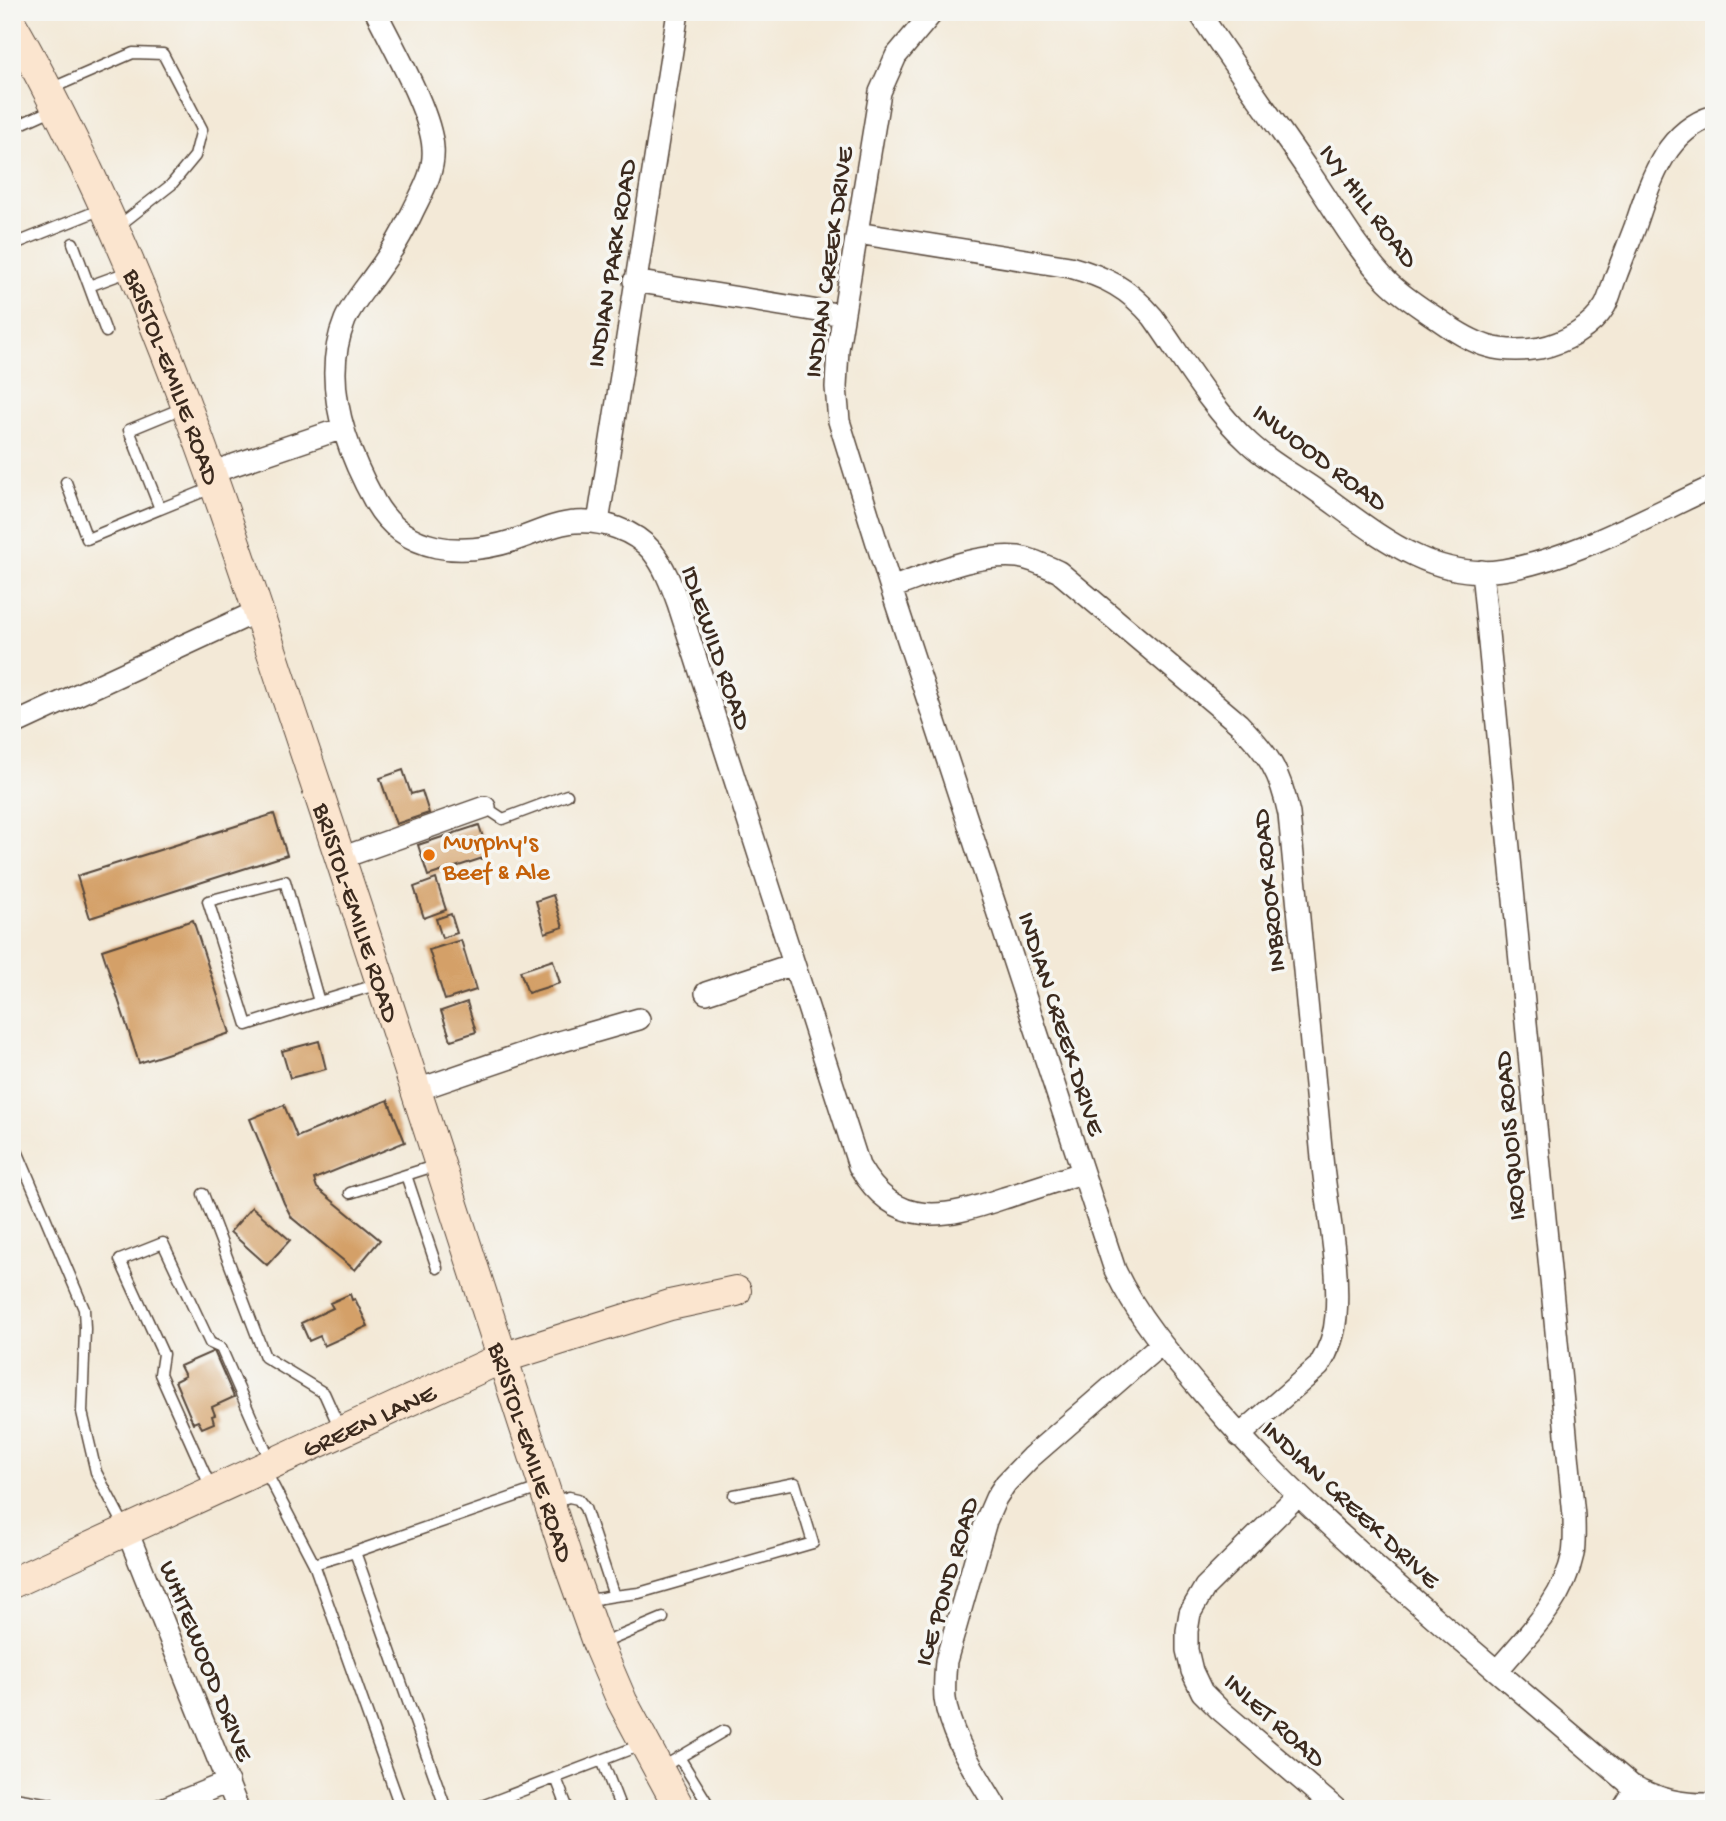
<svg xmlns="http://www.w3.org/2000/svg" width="1726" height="1821" font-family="'Gochi Hand',sans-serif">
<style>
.building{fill:#d4a068}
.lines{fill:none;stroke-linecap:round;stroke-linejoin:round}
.lane-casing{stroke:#57473a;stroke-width:13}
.street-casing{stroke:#57473a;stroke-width:24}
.secondary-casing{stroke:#57473a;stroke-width:32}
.lane{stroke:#fff;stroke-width:10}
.street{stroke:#fff;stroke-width:21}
.secondary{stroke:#fbe5cf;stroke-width:30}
.food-dot{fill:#e8710a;stroke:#f6f6f2;stroke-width:2.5}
.labels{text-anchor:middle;stroke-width:7;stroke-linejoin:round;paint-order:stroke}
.street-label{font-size:26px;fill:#3b2a1e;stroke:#f6f6f2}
.food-label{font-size:26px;fill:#c56008;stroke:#f6f6f2;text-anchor:start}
</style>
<rect width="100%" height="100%" fill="#f6f6f2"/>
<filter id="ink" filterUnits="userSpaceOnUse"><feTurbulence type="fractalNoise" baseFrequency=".0143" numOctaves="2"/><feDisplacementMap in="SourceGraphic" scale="14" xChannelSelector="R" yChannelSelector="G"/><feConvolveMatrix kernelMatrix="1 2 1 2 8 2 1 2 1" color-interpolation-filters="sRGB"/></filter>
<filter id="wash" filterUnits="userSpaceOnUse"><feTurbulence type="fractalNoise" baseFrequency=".00686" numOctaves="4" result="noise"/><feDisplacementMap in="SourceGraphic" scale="28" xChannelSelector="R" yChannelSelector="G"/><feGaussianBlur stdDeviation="1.57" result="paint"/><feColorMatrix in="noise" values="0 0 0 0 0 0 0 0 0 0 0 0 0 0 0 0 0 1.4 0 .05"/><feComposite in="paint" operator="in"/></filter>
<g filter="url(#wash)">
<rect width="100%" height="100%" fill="#f3e9d7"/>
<g id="blocks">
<path class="building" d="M403 770 411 794 422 791 429 813 396 824 380 778Z
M274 814 287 855 90 918 77 876Z
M479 825 489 856 428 876 418 845Z
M436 879 446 910 424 918 414 887Z
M553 895 563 927 545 933 536 901Z
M451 914 457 933 442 938 436 919Z
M193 920 230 1033 139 1063 102 950Z
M461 940 476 990 445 1000 429 950Z
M553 960 560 983 528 993 520 971Z
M467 1002 476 1032 451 1040 441 1011Z
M319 1041 326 1069 290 1078 282 1051Z
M388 1100 405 1142 314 1179 317 1188 380 1240 355 1270 292 1218 284 1203 250 1119 284 1105 297 1137Z
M252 1207 290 1240 267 1265 230 1232Z
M350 1294 352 1300 355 1299 368 1326 324 1346 320 1336 309 1341 301 1323 333 1308 330 1303Z
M214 1351 234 1397 212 1407 215 1415 212 1416 214 1423 202 1428 198 1421 193 1423 175 1381 185 1376 180 1366Z"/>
</g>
</g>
<g filter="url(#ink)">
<use href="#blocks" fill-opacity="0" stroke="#57473a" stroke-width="2"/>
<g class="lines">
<g class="lane-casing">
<path id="lane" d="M50 89 133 53 163 54 202 129 195 156 171 185 116 228
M12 128 54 109
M73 243 89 286
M12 245 102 209
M106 332 89 286 130 271
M185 407 129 430 160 509 214 487
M66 482 87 539 160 509
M485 807 503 819 567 795
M319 1002 247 1025 208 901 285 881 319 1002 379 984
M12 1149 18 1153 84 1309 85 1329 82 1412 96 1472 126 1529
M406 1175 437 1268
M350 1193 437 1165
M203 1194 265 1357 324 1393 341 1431
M265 1470 314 1564
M212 1490 160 1374 163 1354 120 1260 163 1243 210 1343 221 1348 271 1462
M552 1502 569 1497 578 1499 585 1508 614 1596 583 1601
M355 1552 314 1564 401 1809
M614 1596 639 1593 813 1543 795 1483 734 1495
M601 1644 663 1618
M679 1757 711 1809
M602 1760 621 1809
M661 1768 724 1731
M556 1778 568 1809
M446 1809 355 1552 542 1487
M474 1809 641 1745"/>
</g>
<g class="street-casing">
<path id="street" d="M376 12C393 47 431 112 433 148 435 172 422 192 412 213 402 235 389 256 374 276 364 290 352 304 345 320 320 381 345 448 375 502 405 554 462 557 515 540 534 534 555 523 575 522 602 520 634 530 652 551 664 566 671 584 678 603L859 1166C896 1230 945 1218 1004 1198 1030 1190 1056 1181 1082 1173
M933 12 896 56 880 92 838 349 836 387 839 421 891 588 1115 1270C1138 1319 1173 1358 1208 1399 1280 1484 1361 1554 1445 1627 1507 1680 1569 1732 1631 1785 1658 1800 1683 1805 1714 1804
M1199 12C1233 65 1271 116 1307 169 1333 206 1355 248 1387 281 1403 297 1423 309 1442 322 1475 345 1498 355 1540 348 1564 343 1592 328 1605 306 1610 297 1612 286 1616 276 1622 260 1629 243 1635 227 1650 183 1664 131 1714 116
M857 233 1070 267C1106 277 1128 288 1153 317 1183 359 1210 407 1249 443 1268 461 1292 474 1314 489 1370 528 1428 582 1503 570 1574 559 1648 516 1714 486
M634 281 843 315
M210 473 343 428
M598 523 678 12
M1482 571 1574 1516C1574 1529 1575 1542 1573 1554 1563 1602 1527 1635 1497 1671
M891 588C931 574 975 553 1018 557 1033 559 1046 566 1059 572L1239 724C1269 755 1280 771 1289 814 1300 928 1311 1043 1322 1158 1327 1210 1340 1263 1336 1316 1335 1334 1329 1350 1319 1366L1239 1436
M12 725 258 611
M341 858 485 807
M706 993 794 964
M417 1090 545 1046 639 1019
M1297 1496 1205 1587 1190 1613 1187 1631V1650L1192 1671 1202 1692 1219 1709 1336 1809
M127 1531 238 1809
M12 1803 48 1809
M162 1809 228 1782
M997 1809C978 1775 950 1738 945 1699 944 1687 945 1673 946 1661L986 1521 996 1498 1006 1483 1031 1457 1161 1344
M1623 1809 1636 1788"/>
</g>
<g class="secondary-casing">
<g id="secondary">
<path id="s1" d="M12 25C40 72 64 122 88 171 169 342 229 522 288 701 384 987 475 1274 568 1561L598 1645 622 1701 680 1809"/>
<path id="s2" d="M12 1583 502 1358 670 1305 736 1291"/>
</g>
</g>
<use href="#lane" class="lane"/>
<use href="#street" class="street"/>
<use href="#secondary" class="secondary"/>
</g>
</g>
<circle class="food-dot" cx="429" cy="855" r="7"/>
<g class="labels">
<g class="street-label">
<text transform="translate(1370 205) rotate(53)" y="9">IVY HILL ROAD</text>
<text transform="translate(827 262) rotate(-82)" y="9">INDIAN CREEK DRIVE</text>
<text transform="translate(610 263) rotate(-81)" y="9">INDIAN PARK ROAD</text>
<text dy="9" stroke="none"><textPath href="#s1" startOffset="387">BRISTOL-EMILIE ROAD</textPath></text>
<text transform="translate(1321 456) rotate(37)" y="9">INWOOD ROAD</text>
<text transform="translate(718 647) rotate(71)" y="9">IDLEWILD ROAD</text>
<text transform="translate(1267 891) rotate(-96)" y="9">INBROOK ROAD</text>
<text dy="9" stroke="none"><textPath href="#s1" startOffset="954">BRISTOL-EMILIE ROAD</textPath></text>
<text transform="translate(1063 1023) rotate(72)" y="9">INDIAN CREEK DRIVE</text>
<text transform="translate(1508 1136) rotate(-95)" y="9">IROQUOIS ROAD</text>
<text dy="9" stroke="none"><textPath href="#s2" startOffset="392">GREEN LANE</textPath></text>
<text dy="9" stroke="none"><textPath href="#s1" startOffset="1521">BRISTOL-EMILIE ROAD</textPath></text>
<text transform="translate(1352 1503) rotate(43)" y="9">INDIAN CREEK DRIVE</text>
<text transform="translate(945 1581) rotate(-74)" y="9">ICE POND ROAD</text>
<text transform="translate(208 1660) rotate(68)" y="9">WHITEWOOD DRIVE</text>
<text transform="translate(1276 1719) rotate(42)" y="9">INLET ROAD</text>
</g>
<g class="food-label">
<text x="443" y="849">Murphy's<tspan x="443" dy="30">Beef &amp; Ale</tspan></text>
</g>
</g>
<rect width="1726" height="1821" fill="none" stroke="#f6f6f2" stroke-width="42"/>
</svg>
